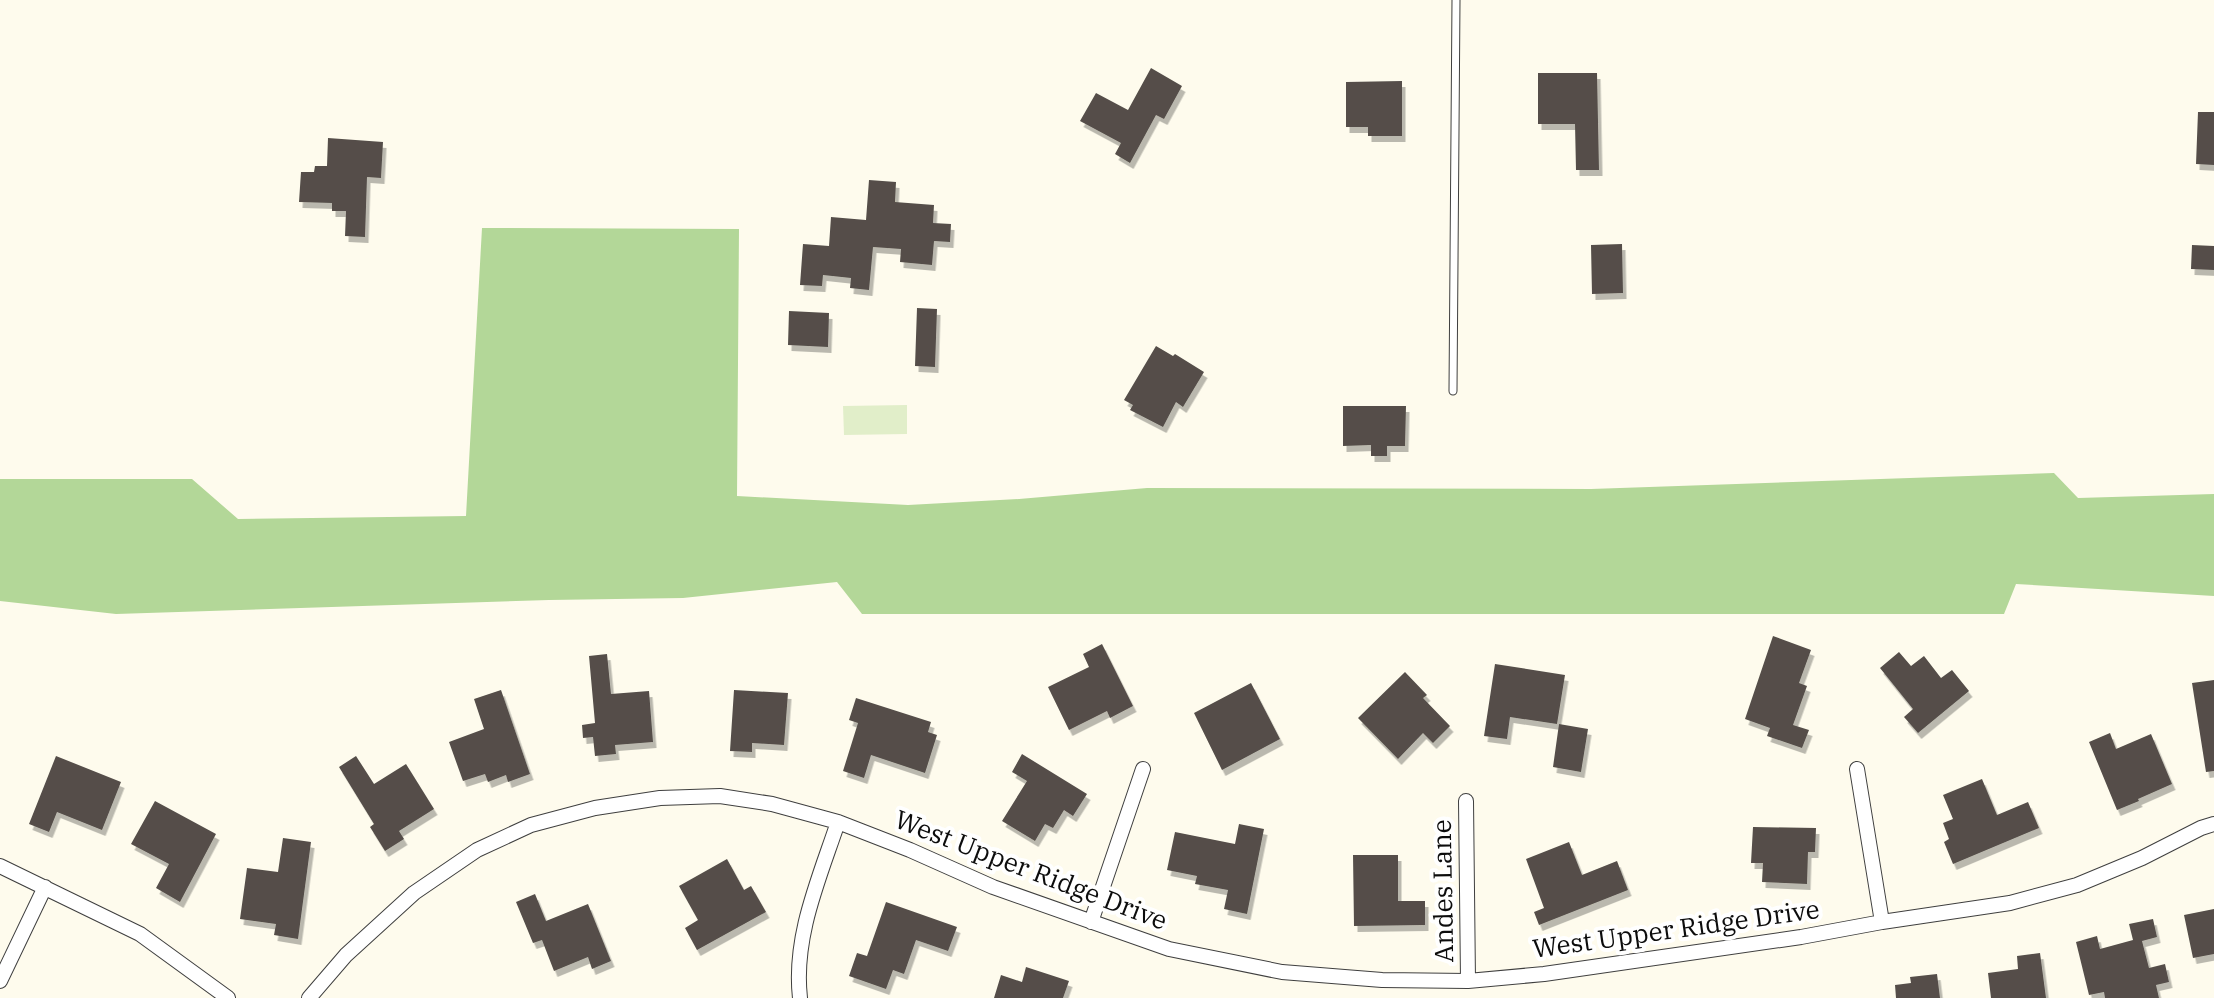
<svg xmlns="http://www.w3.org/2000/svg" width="2214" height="998" font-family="'IBM Plex Serif',serif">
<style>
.forest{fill:#b3d798}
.pitch{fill:#e1eec9}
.building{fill:#544e49;filter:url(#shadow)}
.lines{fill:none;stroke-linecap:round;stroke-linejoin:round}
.service-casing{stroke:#3f3f3f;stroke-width:9}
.minor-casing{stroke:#3f3f3f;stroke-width:16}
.service{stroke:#fff;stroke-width:7}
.minor{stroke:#fff;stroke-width:14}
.labels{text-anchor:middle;stroke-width:8;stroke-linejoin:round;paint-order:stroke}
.street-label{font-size:26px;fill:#0c0c0c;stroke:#fff}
</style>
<defs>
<filter id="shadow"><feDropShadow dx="3.5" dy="6" stdDeviation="0" flood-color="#0004"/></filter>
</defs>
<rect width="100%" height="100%" fill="#fefbed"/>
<path class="forest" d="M482 228 739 229 737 496 908 505 1019 499 1147 488 1591 489 2054 473 2078 498 2214 494V596L2016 584 2004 614H862L837 582 683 598 549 600 116 614 0 601V479H192L238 519 466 516Z"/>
<path class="pitch" d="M907 405V434L844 435 843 406Z"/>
<path class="building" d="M1151 68 1182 86 1164 119 1156 115 1130 163 1115 154 1121 143 1080 121 1096 93 1128 110Z
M1538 73H1597L1599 170H1576L1575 124H1538Z
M1402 81V136H1368V127H1346V82Z
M2198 112H2214V165L2196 164Z
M328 138 383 142 381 178 367 177 365 237 345 236 346 211H332V203L299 202 301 172H314L315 166H327Z
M869 180 896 182 895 202 934 205 933 223 951 224 950 242 934 241 932 265 900 262 901 249 873 247 869 290 850 288 851 278 823 275 822 286 800 285 803 244 829 246 831 217 866 220Z
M1622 244 1623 293 1592 294 1591 245Z
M2192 245 2214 246V270L2191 269Z
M917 308 937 309 935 367 915 366Z
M789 311 829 313 828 347 788 345Z
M1156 346 1173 356 1175 354 1204 372 1183 407 1176 402 1163 427 1130 410 1133 405 1124 400Z
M1343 406H1406L1405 446H1387V456H1371V445L1343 446Z
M1773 636 1811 650 1799 683 1807 686 1793 725 1809 730 1802 748 1767 736 1770 728 1745 719Z
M1102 644 1133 706 1110 718 1107 711 1069 730 1048 687 1089 667 1083 654Z
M1899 652 1911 666 1924 656 1941 678 1952 670 1969 691 1918 733 1904 717 1913 709 1880 668Z
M607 654 611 694 649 691 653 742 615 745 616 754 595 756 593 737 583 738 582 725 595 723 589 656Z
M1495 664 1565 675 1557 724 1510 717 1507 739 1484 736Z
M1405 672 1427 695 1423 698 1450 726 1433 743 1423 733 1398 759 1358 718Z
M2214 680V771L2206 772 2192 683Z
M1251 683 1280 739 1222 770 1194 713Z
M501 690 530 774 508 782 506 775 488 782 485 774 463 781 449 742 484 729 474 699Z
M734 690 788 693 784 745 752 743V752L730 751Z
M856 698 931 722 928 732 937 735 925 773 871 755 864 778 843 771 858 723 849 720Z
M1559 724 1588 729 1581 772 1553 767Z
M2110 733 2116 749 2151 734 2172 784 2138 799 2139 801 2117 810 2089 742Z
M1022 754 1087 794 1073 816 1064 810 1053 828 1045 824 1035 841 1002 821 1027 781 1012 772Z
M56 756 121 782 102 830 57 812 49 832 29 824Z
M356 756 374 784 406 764 434 809 399 831 404 839 385 851 370 827 374 824 339 767Z
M1982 779 1997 815 2028 802 2039 828 1953 864 1944 842 1949 839 1943 823 1953 819 1943 795Z
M155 801 216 834 180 902 156 888 169 864 131 844Z
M1239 824 1264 829 1247 914 1224 909 1228 890 1195 884 1197 876 1167 870 1175 832 1235 844Z
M1753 827 1816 828 1815 852H1808L1807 884 1762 882 1763 863H1751Z
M283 838 311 842 298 939 274 935 276 924 240 919 247 868 278 872Z
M1569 842 1582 875 1617 861 1628 890 1539 925 1534 912 1544 908 1526 859Z
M1353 855H1398V901H1425V925L1354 926Z
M727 859 744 890 751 886 766 912 697 950 685 928 698 920 679 886Z
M535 894 546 921 588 904 611 961 592 969 588 957 554 971 542 940 533 943 516 902Z
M886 902 957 927 948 951 916 940 904 974 893 970 886 989 849 976 857 953 867 956Z
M2214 909V954L2193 958 2184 915Z
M2153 919 2157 937 2142 941 2149 968 2165 964 2169 982 2156 985 2159 998H2105L2104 992 2089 995 2076 942 2097 936 2100 949 2133 940 2129 924Z
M2040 953 2046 998H1991L1988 973 2018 969 2017 956Z
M1026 967 1069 981 1063 998H994L1001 975 1022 982Z
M1937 974 1940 998H1896L1895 985 1911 983 1910 977Z"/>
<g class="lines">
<g class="service-casing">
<path id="service" d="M1453 391 1456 0"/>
</g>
<g class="minor-casing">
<path id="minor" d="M1857 769 1882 922
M1466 801 1468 981
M0 866 140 934 228 998
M1091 922 1143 769
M0 981 45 887
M309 998 346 955 414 893 477 850 531 825 595 808 660 798 720 796 772 804 838 822 910 850 993 887 1169 949 1282 972 1382 980 1468 981 1544 974 1801 937 1882 922 2010 903 2077 885 2142 858 2201 828 2214 824
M800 998C793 937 819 879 838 822"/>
</g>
<use href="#service" class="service"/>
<use href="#minor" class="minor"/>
</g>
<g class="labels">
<g class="street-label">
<text transform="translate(1031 870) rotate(21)" y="9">West Upper Ridge Drive</text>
<text transform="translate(1443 891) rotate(-91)" y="9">Andes Lane</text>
<text transform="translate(1676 929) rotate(-8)" y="9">West Upper Ridge Drive</text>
</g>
</g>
</svg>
